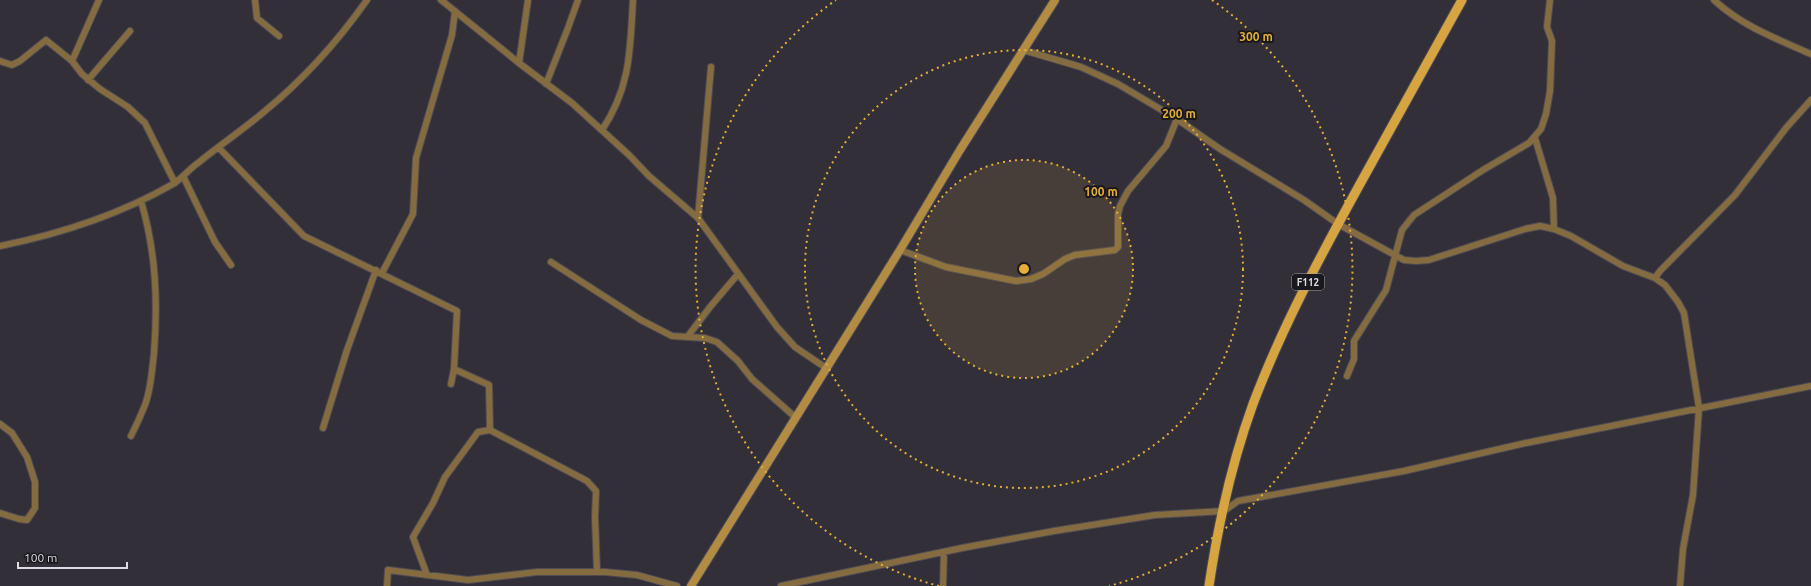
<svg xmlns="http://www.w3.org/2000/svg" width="1811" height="586" font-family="Ubuntu,sans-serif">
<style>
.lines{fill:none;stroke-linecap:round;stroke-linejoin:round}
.street-casing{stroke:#4e4b54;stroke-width:8}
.secondary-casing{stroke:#4e4b54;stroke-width:10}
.primary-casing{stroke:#4e4b54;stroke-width:11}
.street{stroke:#846c40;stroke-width:6}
.secondary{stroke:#b28c43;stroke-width:8}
.primary{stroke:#d6a542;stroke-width:9}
.ring{fill:none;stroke:#e5ad36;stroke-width:2;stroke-dasharray:2 4}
.labels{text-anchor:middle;stroke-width:4;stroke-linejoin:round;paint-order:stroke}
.shield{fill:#19181c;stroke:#a3a1a7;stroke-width:1}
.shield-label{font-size:10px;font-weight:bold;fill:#dedce2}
.centre{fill:#e5ad36;stroke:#19181c;stroke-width:2}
.ring-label{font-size:12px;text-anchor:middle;font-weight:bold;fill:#e5ad36;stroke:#19181c;stroke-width:4;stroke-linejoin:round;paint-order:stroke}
</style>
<rect width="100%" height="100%" fill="#322f39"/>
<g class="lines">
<g class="street-casing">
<path id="street" d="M255 0 257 18 279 36
M441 0 519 63 572 103 629 155 649 176 698 218 777 327 795 347 826 368
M1714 0C1742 26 1777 39 1811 54
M1023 50 1081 67 1118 84 1177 119 1220 149 1304 200 1338 224 1404 260 1416 261 1429 260 1525 229 1540 226 1554 229 1571 236 1623 266 1655 278 1665 285 1678 302 1684 313 1699 408 1693 495 1683 549 1680 586
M0 61 12 65 20 61 46 40 72 61 82 74 100 89 128 107 145 123 175 183
M72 61 99 0
M519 63 528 0
M88 80 130 31
M546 84 568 28 578 0
M602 130C631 87 630 49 633 0
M1535 138 1553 198 1554 229
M219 148 304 236 457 311 454 369 451 384
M183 176 215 242 231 265
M698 218 711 67
M0 246C60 234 119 215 173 184 182 179 189 169 198 163 220 145 244 129 265 111 304 79 338 41 367 0
M900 250 946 267 1016 281 1031 279 1043 274 1065 259 1075 255 1115 250 1118 247V214L1120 206 1128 191 1166 146 1177 119
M551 262 641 320 672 336 705 338 717 342 738 361 752 379 795 417
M382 273 413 214 416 158 452 35 455 11
M1655 278 1660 271 1735 195 1786 128 1811 100
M688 336 710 307 738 274
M454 369 489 385 490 430
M1347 376 1354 359V341L1386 290 1402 230 1414 215 1483 170 1529 143 1541 129 1546 114 1550 91 1552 41 1547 27 1550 0
M0 424 12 433 27 457 35 482V508L27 520 19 519 0 513
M323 428 347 350 376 270
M131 436C136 426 141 415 145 405 151 389 152 370 154 353 158 301 156 252 141 201
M427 575 413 537 433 503 445 477 478 432 490 430 587 481 596 491 595 517 597 572
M387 586 388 570 468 580 537 572H605L637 575 677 586
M781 586 962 548 1054 531 1155 515 1224 511 1238 501 1404 471 1526 443 1811 386
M943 586 944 552"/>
</g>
<g class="secondary-casing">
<path id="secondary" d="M691 586 900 250 960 150 1055 0"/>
</g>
<g class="primary-casing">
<path id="primary" d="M1209 586C1218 525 1232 462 1253 404 1282 327 1321 255 1360 184 1394 123 1428 61 1462 0"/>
</g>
<use href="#street" class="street"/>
<use href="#secondary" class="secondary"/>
<use href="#primary" class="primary"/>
</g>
<circle cx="1024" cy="269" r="109" fill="#e5ad36" fill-opacity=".12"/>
<g class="ring">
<circle cx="1024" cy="269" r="109"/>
<circle cx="1024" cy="269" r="219"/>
<path d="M939 586A328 328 0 0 1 836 0M1212 0A328 328 0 0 1 1109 586"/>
</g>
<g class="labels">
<rect class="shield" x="1292" y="274" width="32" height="16" rx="3"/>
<g class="shield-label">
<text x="1308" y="286">F112</text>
</g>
</g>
<circle cx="1024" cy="269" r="6" class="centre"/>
<g class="ring-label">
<text x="1256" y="41">300 m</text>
<text x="1179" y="118">200 m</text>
<text x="1101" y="196">100 m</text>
</g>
<path d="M18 562v6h109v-6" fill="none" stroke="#dedce2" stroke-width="2"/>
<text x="24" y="562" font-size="12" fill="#dedce2" stroke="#19181c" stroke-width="3" paint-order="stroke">100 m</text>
</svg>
